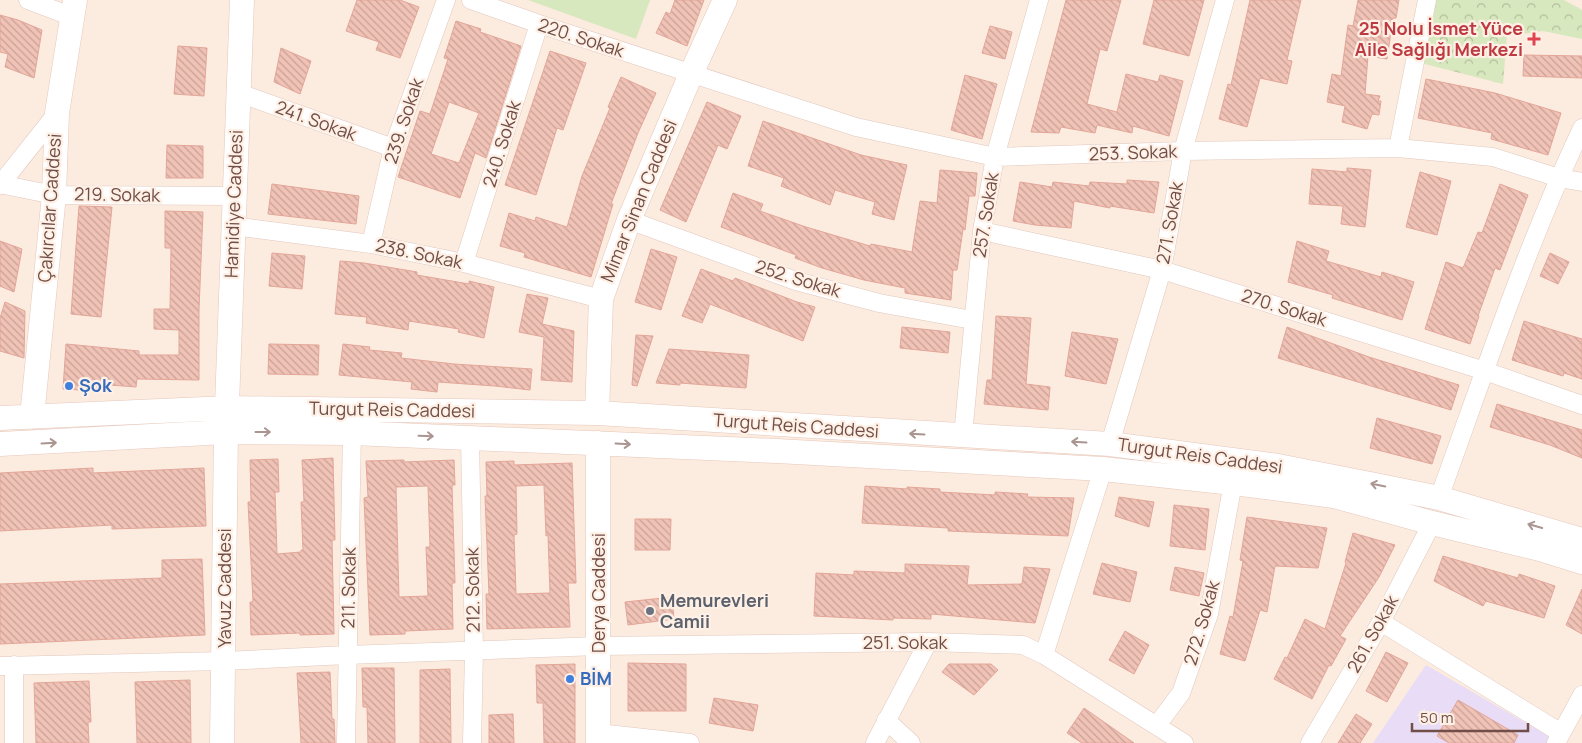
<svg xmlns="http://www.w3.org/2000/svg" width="1582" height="743" font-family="Manrope,sans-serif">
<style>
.education{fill:#e8dcf7}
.green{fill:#d7e8be}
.park{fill:url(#park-crowns)}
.building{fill:url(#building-back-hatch);stroke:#e3a698;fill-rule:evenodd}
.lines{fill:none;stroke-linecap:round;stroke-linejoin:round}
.street-casing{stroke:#e1c8be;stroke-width:19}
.secondary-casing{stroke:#e6c7bb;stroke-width:25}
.street{stroke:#fff;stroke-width:18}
.secondary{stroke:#fff;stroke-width:24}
.oneway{stroke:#aa9591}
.health-dot{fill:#e0444e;stroke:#fff0e5;stroke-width:2}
.shop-dot{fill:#3f7fe0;stroke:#fff0e5;stroke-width:2}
.worship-dot{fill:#6b7280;stroke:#fff0e5;stroke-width:2}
.labels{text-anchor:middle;stroke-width:4.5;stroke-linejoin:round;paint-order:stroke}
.health-label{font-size:18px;font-weight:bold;fill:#be3a42;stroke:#fff0e5;text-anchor:end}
.street-label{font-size:18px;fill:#714e47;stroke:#fff0e5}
.shop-label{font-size:18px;font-weight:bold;fill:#366cbe;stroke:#fff0e5;text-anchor:start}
.worship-label{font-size:18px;font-weight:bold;fill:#5b616d;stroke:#fff0e5;text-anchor:start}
</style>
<defs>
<pattern id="park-crowns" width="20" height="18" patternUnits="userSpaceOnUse" patternTransform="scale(1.25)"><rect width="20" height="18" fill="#d7e8be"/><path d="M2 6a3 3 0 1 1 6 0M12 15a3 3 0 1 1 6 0" fill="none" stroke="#b3be9c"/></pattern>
<pattern id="building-back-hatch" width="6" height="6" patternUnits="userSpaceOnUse" patternTransform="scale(1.25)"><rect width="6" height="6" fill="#f1c3b7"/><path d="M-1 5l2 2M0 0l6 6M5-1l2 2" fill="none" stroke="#c8a197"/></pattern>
</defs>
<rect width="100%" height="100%" fill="#fcebdf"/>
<path class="education" d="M1426 665 1552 738 1548 743H1373Z"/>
<path class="green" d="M528 0H650L636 39Z"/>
<path class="park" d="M1436 0H1564L1582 10V39L1543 31 1507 36 1503 84 1421 63Z"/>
<path class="building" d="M357 0H400L419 7 400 58 376 50 379 42 346 31Z
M675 0H704L687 46 656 33 666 12 670 14Z
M1066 0H1121L1107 51 1100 49 1087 104 1117 112 1126 74 1158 82 1160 75 1183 81 1169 136 1133 126 1132 133 1097 125 1095 133 1061 127 1059 133 1031 132Z
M1154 0H1204L1189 56 1143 44Z
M1250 0H1301L1287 60 1292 61 1287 84 1260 78 1247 127 1219 119 1228 84 1231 85Z
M1358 0H1399L1396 18H1393L1387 59 1368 56 1365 94 1380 96 1378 101H1381L1379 115 1372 114 1367 129 1342 122 1345 106 1327 102 1332 74 1341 76 1348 25 1353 26Z
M0 15 18 20 42 30 34 78 5 67 8 54 0 52Z
M456 21 481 29 480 32 521 46 486 158 475 153 460 198 398 177 420 111 430 114 448 59 444 58ZM449 102 479 113 459 163 431 154Z
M990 26 1012 32 1005 59 982 53Z
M178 46 207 48 204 96 174 94Z
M281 48 311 61 300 94 274 82Z
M550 51 586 63 563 130 557 128 536 195 505 185Z
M1524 55 1582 56V78L1523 76Z
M965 75 997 84 982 139 951 130Z
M621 77 656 93 638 133 611 204H613L591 277 524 257 525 253 500 246 509 213 535 221 536 217 567 227 582 176 610 108 608 107Z
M1426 79 1495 93 1561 113 1548 155 1491 139 1492 133 1418 118Z
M707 102 741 116 727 149 718 145 686 222 660 210Z
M763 121 861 155 907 165 894 220 872 214 875 202 835 190 830 205 781 186 784 178 748 166Z
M167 145 203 146V178H166Z
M1347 168 1371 170 1365 227 1341 224 1343 206 1309 204 1312 169 1347 172Z
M940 170 977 173 975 196H969L965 230 963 229 957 270H953L951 300 905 293V288L864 280 822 268 795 258 796 255 721 227 733 193 763 204 760 211 806 227 870 246 871 244 912 252 920 201 937 203Z
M1420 172 1451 181 1437 235 1406 227Z
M1127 180 1159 182 1154 213 1110 206V208L1074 201 1071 228 1035 225 1013 221 1020 182 1052 187 1053 182 1089 186 1090 182 1127 184Z
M272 184 359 196 356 224 268 214Z
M1500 184 1528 195 1500 270 1495 268 1478 316H1479L1470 344 1425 329 1446 262 1463 268 1478 232 1482 233Z
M79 206 112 207 101 317 71 314Z
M165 211 203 212 199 310V380L137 379 136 387 97 384V391L63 389 66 344 139 351V355H179V330L154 329V309H170L171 248H165Z
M0 241 22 249 14 292 0 286Z
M1297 241 1329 251 1326 261 1381 277 1382 272 1414 282 1402 320 1332 298 1333 295 1288 282Z
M651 249 677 257 661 310 635 302Z
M272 253 305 256 302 289 269 286Z
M1550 253 1569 262 1558 284 1540 276Z
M340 261 364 263 417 272V275L469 284V281L494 287 484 338 458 332 459 329 409 321 408 330 366 323 367 317 335 314Z
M701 269 733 281 735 278 797 302 815 307 803 341 710 304 702 323 682 316Z
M527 294 548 298 542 324 574 331 572 382 541 380 544 337 519 332Z
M5 302 25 311 24 358 0 351V318Z
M996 316 1031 318 1026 384 1050 387 1048 410 984 404 987 380H992Z
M1524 321 1582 339V379L1564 373 1563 376 1512 360Z
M902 327 950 332 948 353 900 348Z
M1287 327 1369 357 1459 385 1451 410 1278 358Z
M1072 332 1118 339 1106 384 1065 376Z
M636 335 653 336 637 386 632 385Z
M269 344 319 345 318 375 268 374Z
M343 344 370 347 369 350 402 353 401 358 454 364 532 369 530 390 495 386 438 382 437 392 411 389 412 382 339 375Z
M669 349 749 355 746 388 680 383V385L656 383Z
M1497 404 1582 430V458L1550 445 1490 427Z
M1377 418 1441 436 1432 464 1370 448Z
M333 458 335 540H332L334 634 300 635V633L251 635 250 602H253L248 502H251L250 460 278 459 279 492H275L277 554 301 552V550H303L301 502H304L302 460Z
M404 460V462L454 460 455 485H452L455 583H452L453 629 405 631V634L370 635 364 498 368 497 366 461ZM428 486 430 547H426L428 596 399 597 396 487Z
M514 461V465L572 463 576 583H568L570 627 487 629 486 594H489L485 496H487L486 462ZM544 485 546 536 548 535 550 593 516 594 514 535 517 534 516 486Z
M93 468V473L204 468 206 526 112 529V525L0 531V473Z
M865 486 907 489V487L940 489V492L995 495V492L1028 494 1027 497 1074 498 1068 536 948 531V528L862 523Z
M1119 497 1154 502 1149 527 1115 516Z
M1174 505 1209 509 1205 550 1170 546Z
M1247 517 1327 528 1318 568 1275 566 1267 612 1260 610 1245 661 1220 654 1230 616 1233 617 1243 561 1240 560Z
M635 519H671L670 550H635Z
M1353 533 1395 545 1379 577 1340 636 1346 639 1331 666 1329 665 1312 699 1274 679 1285 657 1287 658 1305 619 1325 629 1346 563 1345 562Z
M1443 556 1518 578 1519 574 1555 586 1544 618 1486 601 1483 606 1434 581Z
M202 559 205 635 0 644V584L162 578V560Z
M1102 563 1137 572 1130 602 1093 594Z
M905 564 969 566 967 585 1022 584 1024 567 1050 569 1035 623 931 614V619L893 618V620L814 616 816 573 854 575V571L905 573Z
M1175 567 1204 573 1199 596 1170 590Z
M1582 589V634L1566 625Z
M672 597 674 619 628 625 625 602Z
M1125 631 1149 645 1134 674 1109 660Z
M1386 652 1408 663 1387 702 1366 691Z
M628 663 686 664V711H628Z
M575 664V743H544L543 703H537L536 665Z
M949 664H991L998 670 974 695 942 672Z
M362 668H394L395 743H368L367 707H363Z
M450 669 451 743H420V670Z
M330 672 332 719H334L335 743H301L297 673Z
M190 680 191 743H137L135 682Z
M89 681 91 722H88L89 743H36L34 683Z
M714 698 758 705 753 731 709 723Z
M1458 700 1518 735 1514 743H1449L1437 736Z
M1084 708 1134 743H1082L1067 733Z
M513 714 514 743H489V715Z
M1356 714 1372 724 1360 743H1338Z"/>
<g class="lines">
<g class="street-casing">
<path id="street" d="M28 0 73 17
M471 0 539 24 856 127 995 157 1183 151 1398 148 1493 157 1559 178 1582 182
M239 93 393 148
M1398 148 1427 0
M0 184 54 195 235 196
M0 185 57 113
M629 220 796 281 879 303 972 320
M233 226 371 244 464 263 601 299
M982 231 1162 270 1485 371 1582 405
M371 244 393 148 446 0
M464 263 539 24
M963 436 982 231 995 157 1039 0
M470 438 474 651 472 743
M1110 444 1162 270 1183 151 1225 0
M1439 498C1484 374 1526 247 1582 128
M1381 622 1561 733
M1044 655 1103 469
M14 665V743
M0 666 224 661 347 655 599 646 928 642 1023 645 1044 655 1184 743
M886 720 911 743
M1157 725 1181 693 1209 614 1233 483
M598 733 690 743
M346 743 352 433
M875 743 928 642
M1310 743 1381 622 1432 523
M1556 743 1582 695"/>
</g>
<g class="secondary-casing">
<path id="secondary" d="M597 413 601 299 629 220 691 74 725 0
M32 417 54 195 57 113 75 0
M0 418 228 408 597 413 1110 444 1278 466 1375 485 1439 498 1582 540
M0 444 226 432 352 433 777 451 1103 469 1233 483 1334 496 1432 523 1540 549 1582 562
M222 743 226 432 242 0
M598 743V443"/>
</g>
<use href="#street" class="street"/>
<use href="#secondary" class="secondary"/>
</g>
<defs><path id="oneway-shaft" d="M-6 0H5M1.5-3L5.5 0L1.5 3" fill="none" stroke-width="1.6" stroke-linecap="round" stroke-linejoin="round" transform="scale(1.25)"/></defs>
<g class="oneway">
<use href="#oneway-shaft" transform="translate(263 432)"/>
<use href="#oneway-shaft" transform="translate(917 434) rotate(-177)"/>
<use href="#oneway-shaft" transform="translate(426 436) rotate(2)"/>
<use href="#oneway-shaft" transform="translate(1079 442) rotate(-177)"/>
<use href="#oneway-shaft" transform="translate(49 443) rotate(-3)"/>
<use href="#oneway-shaft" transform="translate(623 444) rotate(3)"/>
<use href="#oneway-shaft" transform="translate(1378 485) rotate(-169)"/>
<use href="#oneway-shaft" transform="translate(1535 526) rotate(-164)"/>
</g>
<path class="health-dot" d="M1531.5 31.5h5v5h5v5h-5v5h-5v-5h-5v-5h5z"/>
<g class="shop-dot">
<circle cx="69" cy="386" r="5"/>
<circle cx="570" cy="679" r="5"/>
</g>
<circle class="worship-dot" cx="650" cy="611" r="5"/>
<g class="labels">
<g class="health-label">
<text x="1523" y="35">25 Nolu İsmet Yüce<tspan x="1523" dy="21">Aile Sağlığı Merkezi</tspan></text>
</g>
<g class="street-label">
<text transform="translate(581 38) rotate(18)" y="6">220. Sokak</text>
<text transform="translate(316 121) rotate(20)" y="6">241. Sokak</text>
<text transform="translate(404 121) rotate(-72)" y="6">239. Sokak</text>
<text transform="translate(502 144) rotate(-73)" y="6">240. Sokak</text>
<text transform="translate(1133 153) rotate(-2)" y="6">253. Sokak</text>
<text transform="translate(117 195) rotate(1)" y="6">219. Sokak</text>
<text transform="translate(639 201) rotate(-68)" y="6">Mimar Sinan Caddesi</text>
<text transform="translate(234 204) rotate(-88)" y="6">Hamidiye Caddesi</text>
<text transform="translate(50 208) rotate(-86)" y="6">Çakırcılar Caddesi</text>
<text transform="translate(986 215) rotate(-81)" y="6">257. Sokak</text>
<text transform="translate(1170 223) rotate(-80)" y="6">271. Sokak</text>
<text transform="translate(419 254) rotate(12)" y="6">238. Sokak</text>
<text transform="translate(798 279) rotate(17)" y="6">252. Sokak</text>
<text transform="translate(1284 308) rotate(17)" y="6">270. Sokak</text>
<text transform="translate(392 410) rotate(1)" y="6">Turgut Reis Caddesi</text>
<text transform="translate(796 426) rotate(4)" y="6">Turgut Reis Caddesi</text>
<text transform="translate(1200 456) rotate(8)" y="6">Turgut Reis Caddesi</text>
<text transform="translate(225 588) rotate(-90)" y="6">Yavuz Caddesi</text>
<text transform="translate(349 588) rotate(-89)" y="6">211. Sokak</text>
<text transform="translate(473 590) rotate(-91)" y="6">212. Sokak</text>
<text transform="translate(599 593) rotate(-90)" y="6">Derya Caddesi</text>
<text transform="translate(1202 623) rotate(-74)" y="6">272. Sokak</text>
<text transform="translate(1373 634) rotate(-61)" y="6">261. Sokak</text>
<text x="905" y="649">251. Sokak</text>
</g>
<g class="shop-label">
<text x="79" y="392">Şok</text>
<text x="580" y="685">BİM</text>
</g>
<g class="worship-label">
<text x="660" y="607">Memurevleri<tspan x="660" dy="21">Camii</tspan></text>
</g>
</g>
<path d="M1412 723v8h116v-8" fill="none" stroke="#714e47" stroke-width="2.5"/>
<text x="1420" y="723" font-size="15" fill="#714e47" stroke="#fff0e5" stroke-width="4" paint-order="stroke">50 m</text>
</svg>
